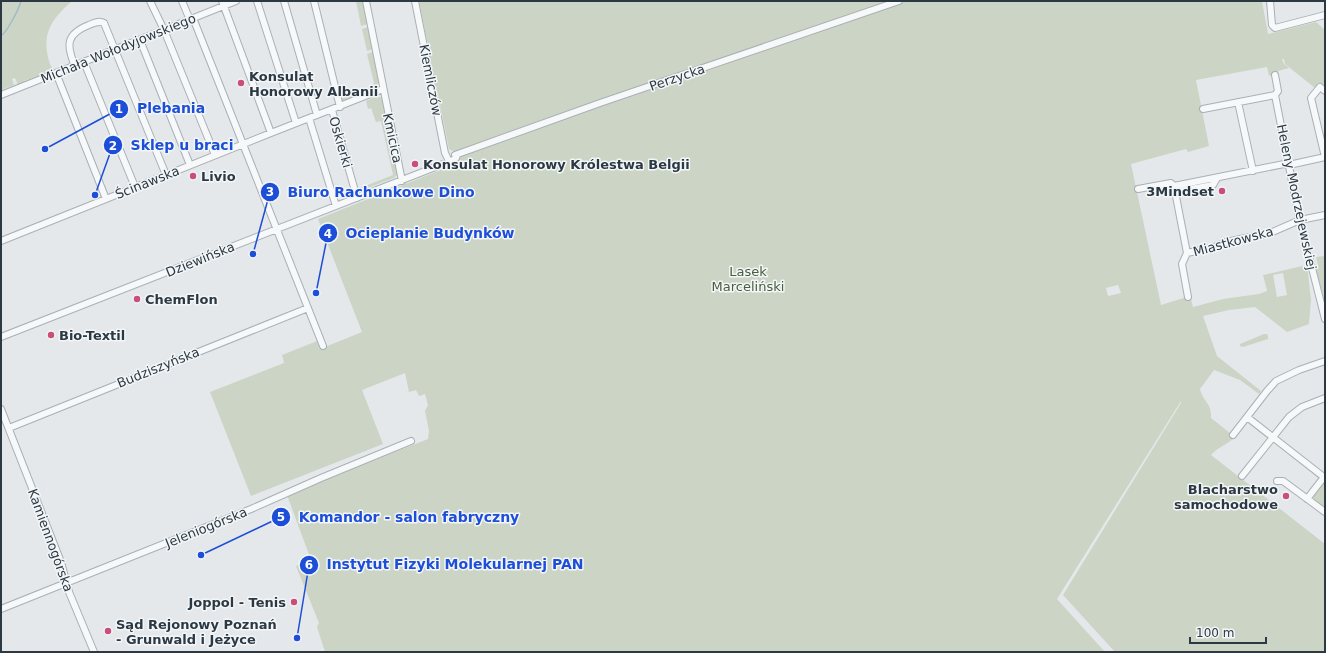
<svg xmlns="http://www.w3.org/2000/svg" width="1326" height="653" font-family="'DejaVu Sans',sans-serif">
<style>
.green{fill:#ccd4c5;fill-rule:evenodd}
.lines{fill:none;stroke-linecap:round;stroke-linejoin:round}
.stream{stroke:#a0bcc9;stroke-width:1.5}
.street-casing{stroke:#a9b0b5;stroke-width:8}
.street{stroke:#f6f8f9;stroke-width:6}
.poi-dot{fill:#c94f79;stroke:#f3f6f8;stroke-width:1.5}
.labels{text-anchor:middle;stroke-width:3;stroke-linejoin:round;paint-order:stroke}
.street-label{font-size:13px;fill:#2c3943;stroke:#f3f6f8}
.poi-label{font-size:13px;font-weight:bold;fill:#2c3943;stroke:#f3f6f8;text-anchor:start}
.park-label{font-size:13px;fill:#475e3a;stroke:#f3f6f8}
.leader{fill:none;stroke:#1d4ed8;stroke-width:1.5}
.callout-dot{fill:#1d4ed8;stroke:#f3f6f8;stroke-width:1.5}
.mark-label{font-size:12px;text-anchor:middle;font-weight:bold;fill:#fff}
.callout-label{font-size:14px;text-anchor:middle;font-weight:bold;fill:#1d4ed8;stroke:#f3f6f8;stroke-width:3;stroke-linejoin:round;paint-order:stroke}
</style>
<rect width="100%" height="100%" fill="#e4e8eb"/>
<path class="green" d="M1 1H72C54 17 42 31 48 57 49 62 51 68 54 70L24 81V82L18 85 15 78 12 79 14 85 1 90Z
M356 1H364L368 24 361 26Z
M419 1H1262L1268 34 1316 22 1325 30V87L1319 83 1315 88 1285 64 1284 59H1282L1284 64 1289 68 1278 71V74L1269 76 1267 67 1196 80 1209 146 1188 152 1186 149 1131 164 1161 305 1190 296 1193 307 1223 299 1259 294 1267 291 1263 275 1307 265 1311 300 1309 324 1287 332 1255 307 1229 310 1203 316 1217 356 1261 391 1259 394 1240 380 1214 370 1200 389C1203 402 1212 403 1211 418L1235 437C1228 444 1218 447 1211 455L1325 544V652H1115L1063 595 1181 403V401L1057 599 1105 652H325L317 627 319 623 296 566 311 560 287 495 428 439 429 431 425 411 428 405 425 394 419 396 416 390 409 392 405 373 362 390 383 444 251 496 210 392 284 363 282 355 317 341 320 349 362 332 318 219 448 167 456 160 454 152 449 149ZM1283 273 1287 295 1277 297 1273 275ZM1118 285 1121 293 1108 296 1106 288Z
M368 27 373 49 367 51 362 29Z
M373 52 379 82 375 88 342 101 341 98H343L372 87 374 83 367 54Z
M377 96 383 98 398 174 394 178 362 190 360 188 393 175 381 121 376 122 371 108 368 109 366 101Z
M1325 256V303L1315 266 1318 265 1316 257Z
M1264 334H1267L1268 336V339L1243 347 1240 346V344Z
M1323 482H1325V510L1311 498Z"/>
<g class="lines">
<path class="stream" d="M1 36C7 32 19 9 21 1"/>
<g class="street-casing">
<path id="street" d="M150 1 164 30 215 155
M182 1 190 20
M222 1 271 133
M257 1 296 123
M284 1 317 115
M314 1 340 107
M366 1 402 181
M415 1 445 153 448 159
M1270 1 1272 25 1275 28 1325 15
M193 18 323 346
M140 40 190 165
M84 62 135 187
M75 66C66 45 66 34 89 25 94 23 99 20 104 23L166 175
M56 73 106 199
M1275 75 1278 91 1275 95 1299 217 1325 319
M1 95 236 1
M1238 102 1253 171
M1203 109 1275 95
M332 110 357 198
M309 118 336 206
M455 155 600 103 899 1
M1325 157 1311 98 1320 87 1325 91
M1174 186 1187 253 1182 264 1188 297
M1138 189 1171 183 1174 186 1284 164 1289 165 1325 157
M1175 192 1213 185 1217 178
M1 241 271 133 383 89
M1187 253 1215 247 1226 242 1270 233 1300 220 1325 215
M1 337 443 164 446 165 456 158 457 155
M1 409 61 562 69 592 94 652
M1247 417 1325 478
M9 428 308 308
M1233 435 1267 391 1276 381 1299 370 1325 361
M1242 476 1289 417 1302 407 1325 398
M1277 481H1283L1325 512
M1307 499 1324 477
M1 609 251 509 321 478 411 441"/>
</g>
<use href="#street" class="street"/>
</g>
<g class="poi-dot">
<circle cx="241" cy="83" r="4"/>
<circle cx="415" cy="164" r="4"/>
<circle cx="193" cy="176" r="4"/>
<circle cx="1222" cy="191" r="4"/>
<circle cx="137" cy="299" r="4"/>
<circle cx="51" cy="335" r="4"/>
<circle cx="1286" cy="496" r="4"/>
<circle cx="294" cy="602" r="4"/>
<circle cx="108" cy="631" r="4"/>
</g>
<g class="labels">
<g class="street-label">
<text transform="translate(118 48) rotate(-22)" y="5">Michała Wołodyjowskiego</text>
<text transform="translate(677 77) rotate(-19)" y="5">Perzycka</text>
<text transform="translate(431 80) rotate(79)" y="5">Kiemliczów</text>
<text transform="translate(393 138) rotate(78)" y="5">Kmicica</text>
<text transform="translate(341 142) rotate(74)" y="5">Oskierki</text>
<text transform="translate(147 182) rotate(-22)" y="5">Ścinawska</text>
<text transform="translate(1297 197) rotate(78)" y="5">Heleny Modrzejewskiej</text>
<text transform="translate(1233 241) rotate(-15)" y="5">Miastkowska</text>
<text transform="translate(200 259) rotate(-22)" y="5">Dziewińska</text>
<text transform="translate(158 367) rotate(-22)" y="5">Budziszyńska</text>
<text transform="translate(206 527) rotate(-22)" y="5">Jeleniogórska</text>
<text transform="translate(51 540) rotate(70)" y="5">Kamiennogórska</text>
</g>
<g class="poi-label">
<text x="249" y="81">Konsulat<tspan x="249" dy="15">Honorowy Albanii</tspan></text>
<text x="423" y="169">Konsulat Honorowy Królestwa Belgii</text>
<text x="201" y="181">Livio</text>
<text x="1214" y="196" text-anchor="end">3Mindset</text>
<text x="145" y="304">ChemFlon</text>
<text x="59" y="340">Bio-Textil</text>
<text x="1278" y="494" text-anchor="end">Blacharstwo<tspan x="1278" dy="15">samochodowe</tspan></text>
<text x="286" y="607" text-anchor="end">Joppol - Tenis</text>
<text x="116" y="629">Sąd Rejonowy Poznań<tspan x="116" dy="15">- Grunwald i Jeżyce</tspan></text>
</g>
<g class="park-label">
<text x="748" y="276">Lasek<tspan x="748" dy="15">Marceliński</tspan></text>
</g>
</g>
<path class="leader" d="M45 149L119 109M95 195L113 145M253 254L270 192M316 293L328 233M201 555L281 517M297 638L309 565"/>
<g class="callout-dot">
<circle cx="45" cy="149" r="4"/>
<circle cx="95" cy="195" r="4"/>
<circle cx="253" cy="254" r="4"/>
<circle cx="316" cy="293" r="4"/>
<circle cx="201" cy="555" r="4"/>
<circle cx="297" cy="638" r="4"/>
<circle cx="119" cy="109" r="10"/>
<circle cx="113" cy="145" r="10"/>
<circle cx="270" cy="192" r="10"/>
<circle cx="328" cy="233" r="10"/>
<circle cx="281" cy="517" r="10"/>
<circle cx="309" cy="565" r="10"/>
</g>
<g class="mark-label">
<text x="119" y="113">1</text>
<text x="113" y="150">2</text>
<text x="270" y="196">3</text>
<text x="328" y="238">4</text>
<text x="281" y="521">5</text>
<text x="309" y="569">6</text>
</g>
<g class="callout-label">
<text x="171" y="113">Plebania</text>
<text x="182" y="150">Sklep u braci</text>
<text x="381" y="197">Biuro Rachunkowe Dino</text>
<text x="430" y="238">Ocieplanie Budynków</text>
<text x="409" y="522">Komandor - salon fabryczny</text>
<text x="455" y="569">Instytut Fizyki Molekularnej PAN</text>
</g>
<rect width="1326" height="653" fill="none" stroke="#2c3943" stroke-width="4"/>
<path d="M1190 637v6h76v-6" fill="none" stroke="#2c3943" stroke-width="2"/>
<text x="1196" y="637" font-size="12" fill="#2c3943" stroke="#f3f6f8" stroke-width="3" paint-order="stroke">100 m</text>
</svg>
